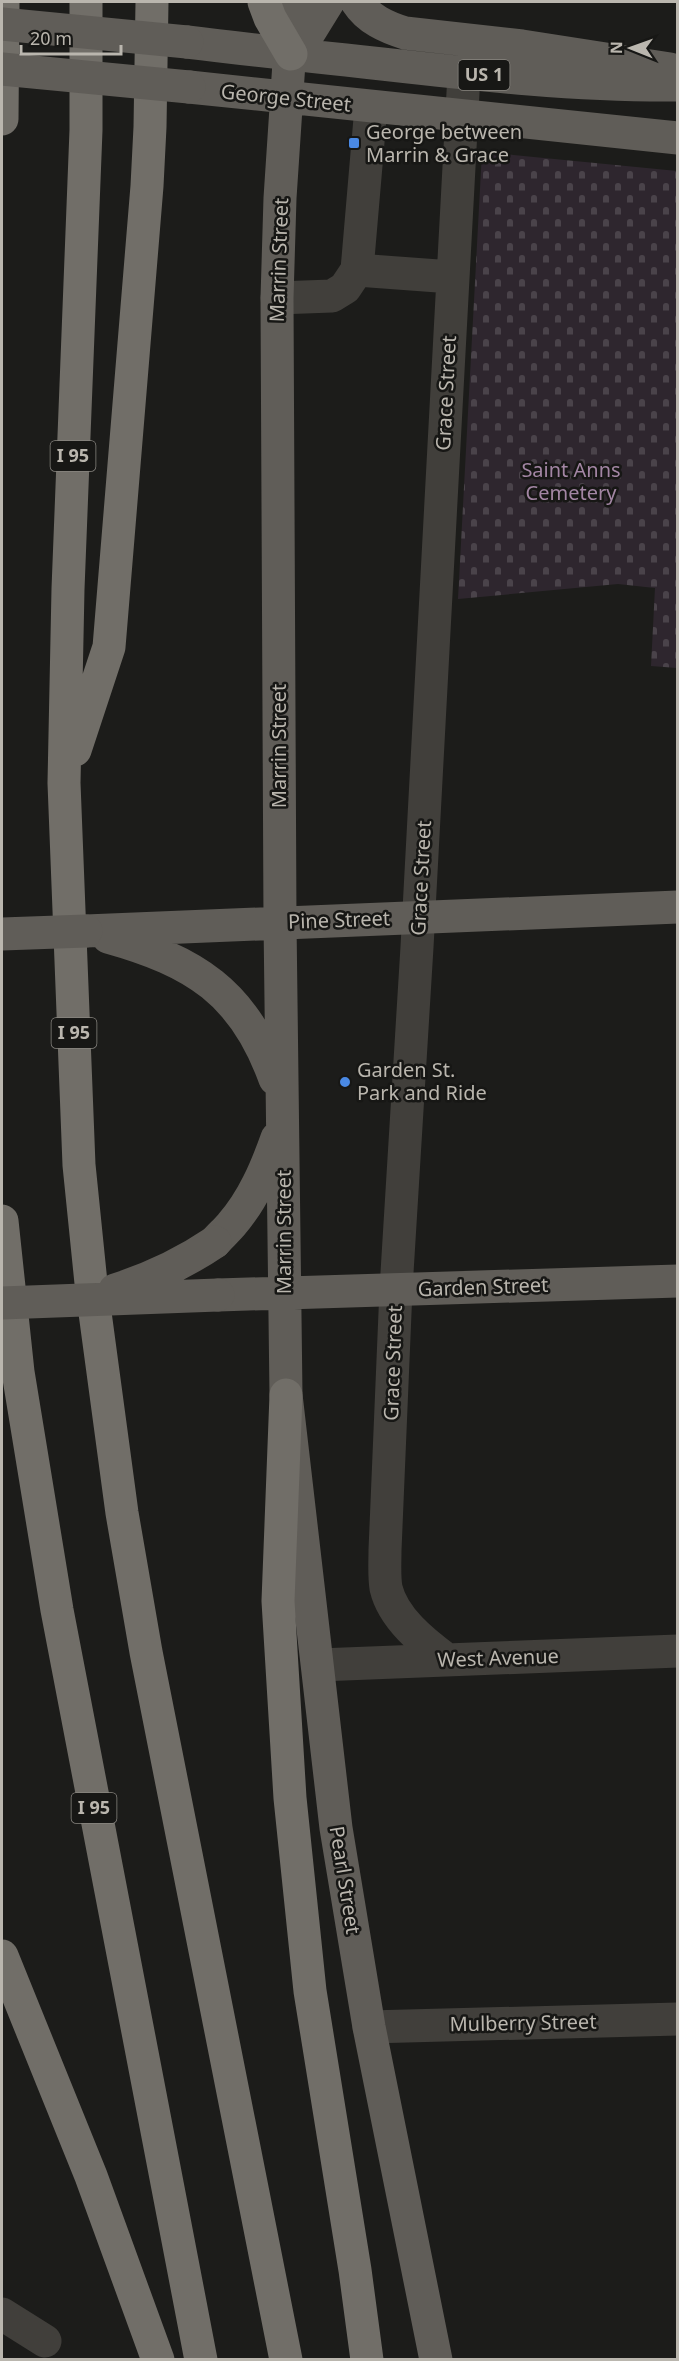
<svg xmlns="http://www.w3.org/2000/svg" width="679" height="2361" font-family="'Noto Sans',sans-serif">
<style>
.cemetery{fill:url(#cemetery-stones)}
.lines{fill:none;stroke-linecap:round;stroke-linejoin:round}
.minor{stroke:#413f3b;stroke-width:33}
.major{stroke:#605d58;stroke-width:33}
.highway{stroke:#716e68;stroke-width:33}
.major-bridge{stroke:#605d58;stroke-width:33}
.poi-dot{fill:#4a89e4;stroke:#171715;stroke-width:2}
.labels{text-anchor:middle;stroke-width:5;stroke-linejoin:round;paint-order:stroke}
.shield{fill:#171715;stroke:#898680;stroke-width:1.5}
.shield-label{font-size:18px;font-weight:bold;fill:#bab6ae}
.street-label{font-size:20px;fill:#bab6ae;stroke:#171715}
.poi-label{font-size:20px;fill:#bab6ae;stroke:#171715;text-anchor:start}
.park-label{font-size:20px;fill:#a386a4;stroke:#171715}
</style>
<defs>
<pattern id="cemetery-stones" width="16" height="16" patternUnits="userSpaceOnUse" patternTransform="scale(1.5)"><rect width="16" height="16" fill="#2e262e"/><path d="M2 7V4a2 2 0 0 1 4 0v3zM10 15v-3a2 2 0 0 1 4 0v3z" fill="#4a434a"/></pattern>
</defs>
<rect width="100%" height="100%" fill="#1c1c1a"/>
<path class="cemetery" d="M482 152 677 171V668L651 666 655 588 618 584 458 599Z"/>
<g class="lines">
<path class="minor" d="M357 270 452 277
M277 298 332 296 345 288 357 270 371 107
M446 1659C423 1642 393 1618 386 1588 384 1576 385 1562 385 1550L396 1289 417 947 464 74
M319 1665 678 1651
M369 2027 678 2019
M2 2314 45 2341"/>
<path class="major" d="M293 2 280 198 277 298 280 922 286 1395 336 1828 369 2027 436 2360
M357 2C368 19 386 27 405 33L522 46 670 69
M187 42C252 50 317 57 382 64 480 75 578 86 678 85
M291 54 307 36 328 2
M189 87 678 138
M86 931 678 907
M108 937C194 961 244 992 275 1079
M215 1242C220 1236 226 1231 231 1225 253 1200 266 1169 277 1138
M218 1295 678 1281"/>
<path class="highway" d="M86 2V130L68 589 64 783 79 1165 91 1283 122 1513 146 1652 286 2360
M264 2 270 18 291 54
M2 119 3 2
M75 750 109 647 147 186 150 127 152 2
M2 1221 18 1372 57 1610 201 2360
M286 1395 278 1601 290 1798 310 1991 355 2270 367 2360
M2 1956 91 2176 158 2360"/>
<path class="major-bridge" d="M2 24 187 42
M2 69 189 87
M2 934 86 931
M115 1290C150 1279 184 1263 215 1242
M2 1303 218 1295"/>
</g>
<g class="poi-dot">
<rect x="348" y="137" width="12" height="12" rx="3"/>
<circle cx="345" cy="1082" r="6"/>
</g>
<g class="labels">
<g class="shield">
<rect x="458.5" y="60" width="51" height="30" rx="4.5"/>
<rect x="50.5" y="441" width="45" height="30" rx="4.5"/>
<rect x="51.5" y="1018" width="45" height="30" rx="4.5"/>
<rect x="71.5" y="1793" width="45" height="30" rx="4.5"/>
</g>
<g class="shield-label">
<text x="484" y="81">US 1</text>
<text x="73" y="462">I 95</text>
<text x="74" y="1039">I 95</text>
<text x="94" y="1814">I 95</text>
</g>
<g class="street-label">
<text transform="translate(286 98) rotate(6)" y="7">George Street</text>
<text transform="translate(279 260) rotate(-88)" y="7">Marrin Street</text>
<text transform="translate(446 393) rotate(-87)" y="7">Grace Street</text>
<text transform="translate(279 746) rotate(-90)" y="7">Marrin Street</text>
<text transform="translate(421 878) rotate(-87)" y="7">Grace Street</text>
<text transform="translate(339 920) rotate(-2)" y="7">Pine Street</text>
<text transform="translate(284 1232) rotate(-90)" y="7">Marrin Street</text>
<text transform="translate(483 1287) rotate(-2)" y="7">Garden Street</text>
<text transform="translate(393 1363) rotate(-88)" y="7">Grace Street</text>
<text transform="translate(498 1658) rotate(-2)" y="7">West Avenue</text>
<text transform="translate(345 1880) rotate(81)" y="7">Pearl Street</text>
<text transform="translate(523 2023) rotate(-1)" y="7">Mulberry Street</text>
</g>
<g class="poi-label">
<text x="366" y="139">George between<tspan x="366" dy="23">Marrin &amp; Grace</tspan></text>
<text x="357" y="1077">Garden St.<tspan x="357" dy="23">Park and Ride</tspan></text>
</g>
<g class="park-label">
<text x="571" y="477">Saint Anns<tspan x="571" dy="23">Cemetery</tspan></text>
</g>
</g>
<rect width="679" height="2361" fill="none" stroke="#bab6ae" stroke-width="6"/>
<g transform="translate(631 48) rotate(271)" stroke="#171715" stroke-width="4.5" paint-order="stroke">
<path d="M0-4.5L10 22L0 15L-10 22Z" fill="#bab6ae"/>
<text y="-9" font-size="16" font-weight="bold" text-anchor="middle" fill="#bab6ae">N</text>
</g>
<path d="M21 45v9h100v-9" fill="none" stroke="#bab6ae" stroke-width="3"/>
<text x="30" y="45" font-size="18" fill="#bab6ae" stroke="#171715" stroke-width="4.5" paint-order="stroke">20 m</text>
</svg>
